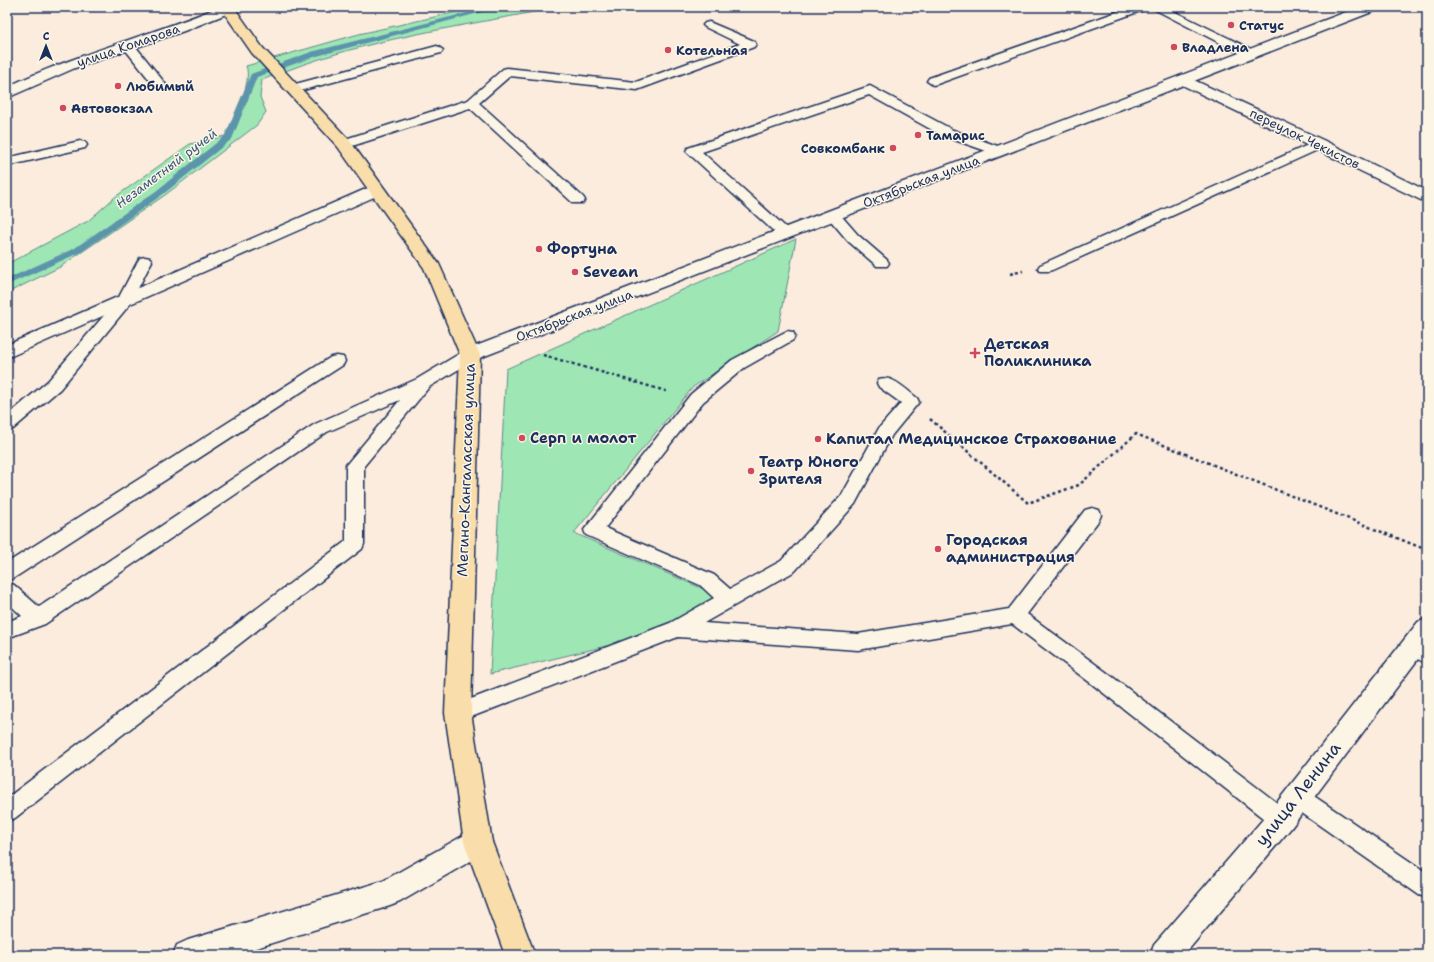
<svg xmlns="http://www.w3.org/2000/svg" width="1434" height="962" font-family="'Shantell Sans',sans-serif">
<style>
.green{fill:#9ee6b4;stroke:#5c8a89}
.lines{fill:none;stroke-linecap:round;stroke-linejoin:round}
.stream{fill:#5c94ab;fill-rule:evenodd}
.service-casing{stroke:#1b2f5e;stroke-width:3}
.minor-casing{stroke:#1b2f5e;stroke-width:3}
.tertiary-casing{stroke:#1b2f5e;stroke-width:3}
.secondary-casing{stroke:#1b2f5e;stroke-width:3}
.primary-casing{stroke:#1b2f5e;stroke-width:3}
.path{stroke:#1b2f5e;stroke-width:2.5;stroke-dasharray:3 3;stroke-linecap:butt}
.service{fill:#fcf5e5;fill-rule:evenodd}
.minor{fill:#fcf5e5;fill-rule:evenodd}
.tertiary{fill:#fcf5e5;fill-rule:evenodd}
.secondary{fill:#fcf5e5;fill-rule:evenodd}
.primary{fill:#f9deab;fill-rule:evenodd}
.poi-dot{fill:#d1495b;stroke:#fcf5e5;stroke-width:1.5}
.labels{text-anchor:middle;stroke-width:3;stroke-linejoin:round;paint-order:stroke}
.far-poi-label{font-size:13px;font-weight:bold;fill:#1b2f5e;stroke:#fcf5e5;text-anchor:start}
.far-street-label{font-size:13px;fill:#1b2f5e;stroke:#fcf5e5}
.far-water-label{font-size:13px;font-style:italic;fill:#36597e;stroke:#fcf5e5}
.poi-label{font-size:15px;font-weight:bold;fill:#1b2f5e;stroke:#fcf5e5;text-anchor:start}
.street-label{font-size:15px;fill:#1b2f5e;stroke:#fcf5e5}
.near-street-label{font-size:18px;fill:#1b2f5e;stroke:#fcf5e5}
</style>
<rect width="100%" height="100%" fill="#fbecdd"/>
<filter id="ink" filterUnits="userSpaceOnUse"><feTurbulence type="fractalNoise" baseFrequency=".025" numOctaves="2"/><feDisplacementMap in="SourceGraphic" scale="8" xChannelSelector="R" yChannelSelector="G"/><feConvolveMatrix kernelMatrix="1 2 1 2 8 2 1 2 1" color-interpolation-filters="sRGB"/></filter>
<g filter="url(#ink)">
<path class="green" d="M479 7H550L534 12C471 24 407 34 346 51 317 59 290 69 262 80L260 97 266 112 257 125 165 195 60 267 7 293V264L88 221 115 197 190 144 225 136C233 120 253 83 246 66L359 34Z
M796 239 778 331 693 387 574 533 729 600 677 629 490 674 506 369Z"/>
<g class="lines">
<path class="stream" d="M490 7H501L317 56 257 77 232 139 162 195 81 252 7 285V279L75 248 156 191 225 136 251 74 311 52Z"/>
<g class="service-casing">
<path id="service" d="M1131 7H1148L1146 9 937 84 933 85 927 81 929 78Z
M1150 7H1165L1255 51 1257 54 1255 57H1247Z
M709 22 754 41 756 44 754 47 637 90 510 76 479 103 583 197 585 200 583 203H573L470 108 349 147H339L337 144 339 141 468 100 503 69 507 68 636 82 740 44 705 27 703 25 705 23Z
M128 41 132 42 164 82 166 85 164 88H156L124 48 122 45 124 42Z
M437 46 443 50 441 53 292 93 286 89 288 86Z
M870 86 953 130 1003 148 1005 151 1003 154 998 155 943 136 869 95 702 152 790 231 792 234 790 237H780L686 151 688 148Z
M1319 140 1324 141 1326 144 1324 147 1050 271H1040L1038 268 1040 265Z
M80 141 85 142 87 145 85 148 7 166V158Z
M833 211 838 212 858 235 887 260 889 263 887 266H877L848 241 826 215 828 212Z
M145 257 150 258 152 261 130 304 60 389 13 429 7 431V416L48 381 118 299 138 261 140 258Z
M787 331 793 332 795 336 793 340 744 368 703 402 605 528 714 575 730 589 781 561 842 495 879 428 901 403 879 387 877 383 879 379C893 375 906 390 917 398L919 402 892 435 855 504 795 571 704 623 858 634 1009 609 1085 510 1092 508 1099 510 1101 515 1099 520 1027 614 1106 672 1289 812 1292 819 1289 826 1281 829 1273 826 1092 684 1012 624 858 650 678 637 466 719 458 722 450 719 447 713 450 707 670 623 714 598 700 585 586 535 584 530 691 394 732 360Z
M470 350 476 351 478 355 476 359 429 387 364 466V544L362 549 15 818 7 821V798L346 541V465L400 400 327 432 45 624 7 638V622L22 616 7 602V582L14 585 39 607 315 424 417 379 464 351Z
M337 356 343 357 345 361 343 365 14 578 7 580V563L331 357Z
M1414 637 1427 644V663C1417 660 1409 654 1404 645L1407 639Z
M1297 787 1305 790 1427 873V898L1419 895 1289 804 1286 797 1289 790Z"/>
</g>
<g class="minor-casing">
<path id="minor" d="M1183 75 1325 141 1427 191V203L1178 83 1175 80 1178 77Z
M375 185 381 186 383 190 381 194 7 358V345Z
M478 829 488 833 492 842 488 851 400 902 390 906 234 955H173L177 945 188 940 383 881 468 833Z"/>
</g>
<g class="tertiary-casing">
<path id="tertiary" d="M219 7H238L236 10 184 31 75 68 7 98V87C75 54 149 36 219 7Z"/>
</g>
<g class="secondary-casing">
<path id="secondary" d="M1359 7H1379L1377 10 477 359 470 361 463 359 460 355 463 351Z
M1427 619V647L1291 828 1184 955H1150L1154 945 1271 810 1418 622Z"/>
</g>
<g class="primary-casing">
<path id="primary" d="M220 7H234L262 47 350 141 439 264 480 355 471 713 492 842 535 955H505L464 842 445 713 460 355 424 268 338 147 252 53Z"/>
</g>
<path class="path" d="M1010 274 1023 271
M543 355 669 392
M930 419 1028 503 1079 485 1136 434 1427 550"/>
<use href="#service" class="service"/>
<use href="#minor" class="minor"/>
<use href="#tertiary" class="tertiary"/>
<use href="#secondary" class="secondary"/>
<use href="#primary" class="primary"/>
</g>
</g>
<g class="poi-dot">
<circle cx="1231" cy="25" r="4"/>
<circle cx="1174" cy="47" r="4"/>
<circle cx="668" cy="50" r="4"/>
<circle cx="118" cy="86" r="4"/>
<circle cx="63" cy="108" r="4"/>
<circle cx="918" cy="135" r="4"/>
<circle cx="893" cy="148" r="4"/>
<circle cx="539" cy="249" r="4"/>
<circle cx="575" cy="272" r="4"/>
<path d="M973 347h4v4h4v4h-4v4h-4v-4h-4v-4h4z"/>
<circle cx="522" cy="438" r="4"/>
<circle cx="818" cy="439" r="4"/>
<circle cx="751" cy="471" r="4"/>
<circle cx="938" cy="549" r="4"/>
</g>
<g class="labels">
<g class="far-poi-label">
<text x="1239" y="30">Статус</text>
<text x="1182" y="52">Владлена</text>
<text x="676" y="55">Котельная</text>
<text x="126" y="91">Любимый</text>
<text x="71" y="113">Автовокзал</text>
<text x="926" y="140">Тамарис</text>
<text x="885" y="153" text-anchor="end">Совкомбанк</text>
</g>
<g class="far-street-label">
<text transform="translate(128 45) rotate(-19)" y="5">улица Комарова</text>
<text transform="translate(1305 138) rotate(26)" y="5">переулок Чекистов</text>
<text transform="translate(921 181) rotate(-21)" y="5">Октябрьская улица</text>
<text transform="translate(574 315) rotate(-21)" y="5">Октябрьская улица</text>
</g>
<g class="far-water-label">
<text transform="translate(166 168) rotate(-37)" y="5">Незаметный ручей</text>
</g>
<g class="poi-label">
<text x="547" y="254">Фортуна</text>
<text x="583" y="277">Sevean</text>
<text x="984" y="349">Детская<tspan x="984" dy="17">Поликлиника</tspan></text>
<text x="530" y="443">Серп и молот</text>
<text x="826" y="444">Капитал Медицинское Страхование</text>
<text x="759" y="467">Театр Юного<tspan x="759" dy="17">Зрителя</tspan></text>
<text x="946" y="545">Городская<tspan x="946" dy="17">администрация</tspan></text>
</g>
<g class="street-label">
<text transform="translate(466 470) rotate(-88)" y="5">Мегино-Кангаласская улица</text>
</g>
<g class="near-street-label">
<text transform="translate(1298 794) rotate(-52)" y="6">улица Ленина</text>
</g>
</g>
<rect width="1434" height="962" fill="none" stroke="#fcf5e5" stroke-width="24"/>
<rect x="12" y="12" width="1410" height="938" fill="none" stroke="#1b2f5e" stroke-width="1.5" filter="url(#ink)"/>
<g transform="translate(46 46)" stroke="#fcf5e5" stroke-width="3" paint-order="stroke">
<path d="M0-3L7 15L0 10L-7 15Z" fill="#1b2f5e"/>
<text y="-6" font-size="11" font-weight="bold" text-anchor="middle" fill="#1b2f5e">С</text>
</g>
</svg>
